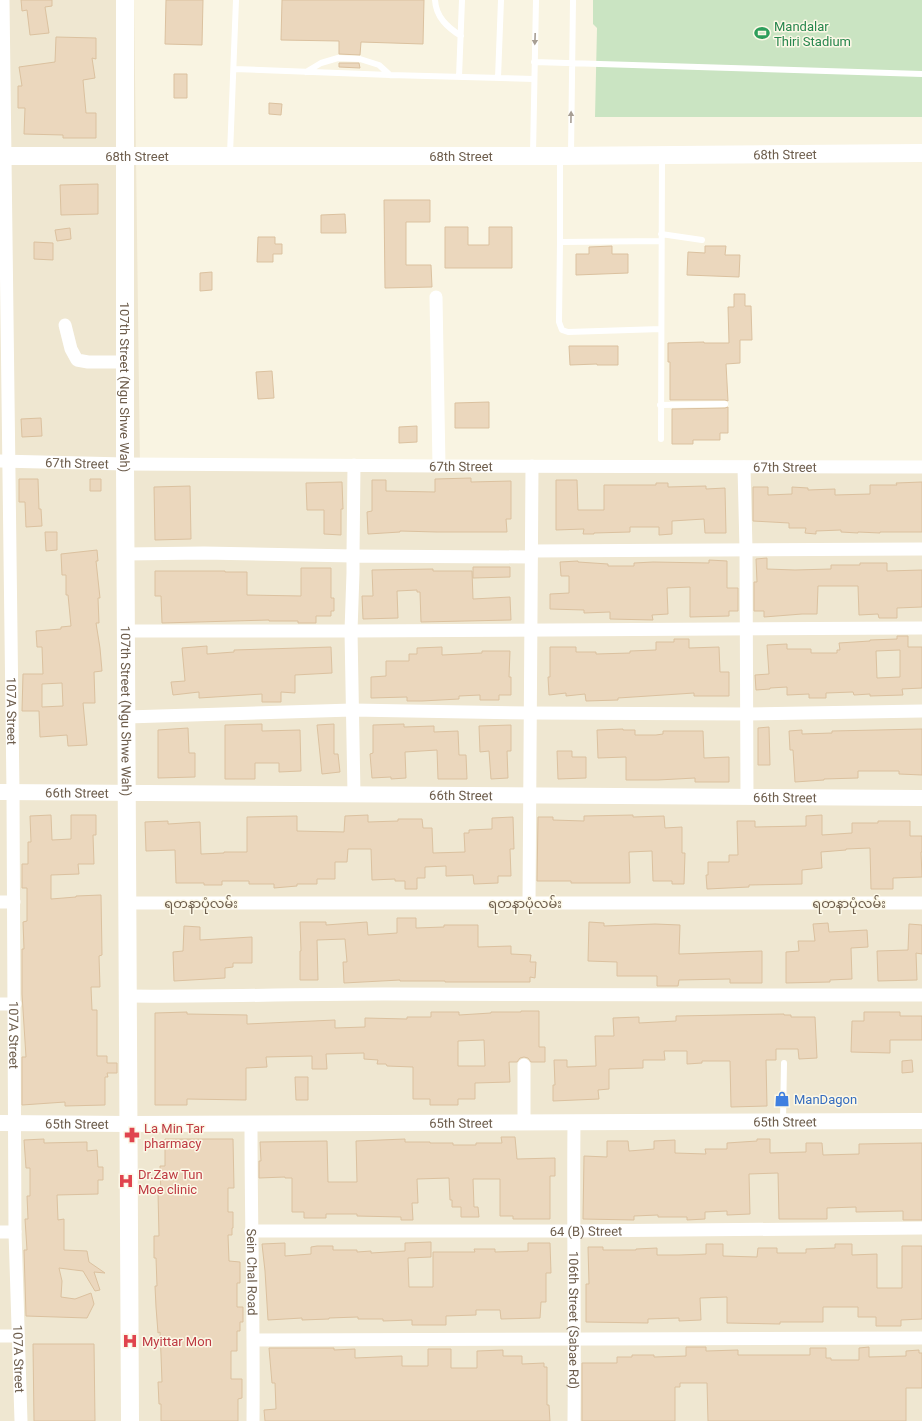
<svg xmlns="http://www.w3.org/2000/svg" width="922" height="1421" font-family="Roboto,'Noto Sans Myanmar',sans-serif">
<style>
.residential{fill:#efe7d1}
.green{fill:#cae4c2}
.building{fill:#ebd7bd;stroke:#dbc19f;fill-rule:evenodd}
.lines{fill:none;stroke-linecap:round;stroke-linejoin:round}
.service{stroke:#fff;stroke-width:6}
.minor{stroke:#fff;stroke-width:13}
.tertiary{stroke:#fff;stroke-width:16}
.secondary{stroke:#fff;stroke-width:18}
.oneway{fill:#a79e94}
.labels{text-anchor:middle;stroke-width:3;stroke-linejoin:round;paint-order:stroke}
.leisure-label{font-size:13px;fill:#27864d;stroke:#fcf8e7;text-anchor:start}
.street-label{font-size:13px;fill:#6d5d4c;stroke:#fcf8e7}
.shop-label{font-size:13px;fill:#366cbe;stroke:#fcf8e7;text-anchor:start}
.health-label{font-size:13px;fill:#be3a42;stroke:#fcf8e7;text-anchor:start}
</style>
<rect width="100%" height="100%" fill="#f9f4e2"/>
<path class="residential" d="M0 0H134L140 468H922V1421H0Z"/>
<path class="green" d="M593 0H922V117H595L597 28 593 24Z"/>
<path class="building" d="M21 0H52V6L45 7 49 33 30 35 27 10 22 11Z
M166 0H203L202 45 165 44Z
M282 0H424L423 44 361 42 360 55 339 54V41L281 40Z
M56 37 96 38V59L92 58 95 78 83 80 86 113H96V138H63V135L24 134 25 108H18V86H22L19 67 55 62Z
M339 63H359L360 68 339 67Z
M174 74H187V98H174Z
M269 103 282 104 281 115 269 114Z
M98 184V214L61 215 60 185Z
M384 200H430V222H406V265H431L432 287 385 288Z
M345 214 346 233H321V215Z
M445 227H468V245H489V227H512V268H445Z
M70 228 71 239 57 241 55 230Z
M258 237H275V244H282V254H273V262H257Z
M34 242 53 243V260L34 259Z
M612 246V254H628V273L576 275V254H589V247Z
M705 246H726L725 255H740L739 277 687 275 688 252 705 253Z
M212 272V290L200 291V273Z
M734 294H745V306H751L752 340H740V363L726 364 728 401 725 400H670V362H668V343L704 342V343H729L728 307H734Z
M569 346H618V365H597V364L570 365Z
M272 371 274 398 258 399 256 372Z
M489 402V428H455V403Z
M728 407V433H720V440H693V444H672V409L725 408Z
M41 418 42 436 22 437 21 419Z
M417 426V442L399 443V427Z
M471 478V482L511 481V519H506L507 532H437L400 531V532L368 534 367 512 372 511V480H386V491L435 492V479Z
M19 479H38L39 509H41L42 526 26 527 25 502H19Z
M90 479H101V491H90Z
M556 480H577L578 510H604V485H656V483H668V487L706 486V489L725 488 726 533H705L704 519 672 521V534L659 535V527H630V532L594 533V534H583L584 529 556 530Z
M342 482 343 509H341V535L324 534V510H307L306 483Z
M922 482V532H880V533L858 532V533L841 532V530L816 531V534L805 533 806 528H789V523L753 521V487H768V495L792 494V487L808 488V490L835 489V495L870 494V485H897L896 483Z
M190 486 191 539 155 540 154 487Z
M45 532H57V550L46 551Z
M97 550 98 561H96L100 598H98L99 623H96L100 648 102 671 94 672 95 703H83L87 745 68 746 67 735 40 737 39 711H22L23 674H43L42 647H37L36 631 61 629V627L71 626 68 595H66V575H62L61 554ZM62 683 63 706 42 707V684Z
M767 558V569L795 570 831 569V565H860V563H887V571L922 570V607L897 608V618H879L878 614 859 615 858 586H818L817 614H802L764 617V611H754V582H757L756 559Z
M709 560 727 561V588H738V611H729V616L690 617V587L667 588 668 614 652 615 653 620 610 619V612L584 613V610L550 609V594L569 593V576H561L560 562 578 561V562L608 564V566H634V563L653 562 709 563Z
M473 567H510V577L473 578Z
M301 568H331V598H334V611H331V616H316V623H298V621H269V620L162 623 161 596H155V571H225V572H247V595L301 596Z
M433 569V571H472L473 599 510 597 511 620 421 622 420 592H417V590L397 591 398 618 363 619 362 596H373L372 570Z
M897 636H908V647H922V688L902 689 903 695 870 696V694L854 695 853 692 826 693V698H809V694L787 695V687L770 688V689L756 690 755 675 769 674 767 645 787 644V649H811V653H837V650H840L839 643 870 641V640L897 639ZM900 650V677L877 678 876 651Z
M674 639H689V648L719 647 720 672H729V696H694V693L618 698V700L586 701 585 694 566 696V693L549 695 548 677H550V647H576V652H596V654L630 653V651L656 650V642H674Z
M207 646V654L234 652V650L331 647 332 673 295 675V693L281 692V702H262V694L199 698V692L173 695 171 682 185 681 182 648Z
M442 647V655L482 653V651H510L509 677H511V695H499V700H480V695L459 696V699L422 701H407V697L371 698V677L386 676V661H409V654H417V648Z
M262 724V731L300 730 301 771 279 772V763H255V779H225V725Z
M334 724V754H338L340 772 322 774 317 725Z
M404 724V727L434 726V732L458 731 459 755H466L467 779H438L437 750 405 752 406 778 391 779V777L372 778 370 754 373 753V725Z
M511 725V751H507L508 778 491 779 489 751 480 752 479 726Z
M769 727 770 765H758V728Z
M188 728 189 753H195V777L158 778V730Z
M623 729V730H635V735H656L663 734V731H703L704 758 729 757V782H695V778L658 780H626V757L598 758 597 730Z
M922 729V775L899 774V771H858V778L824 779V780L795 782 793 750H790L789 731 802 730V734L832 733V731Z
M557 751H572V757H586V778L558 779Z
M51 815 52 840 71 839V815H96V835H93L94 864H78L79 874 51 875V899L76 897V896L101 895 102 955 99 956 100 987H91L92 1010H97V1056H107V1063H117V1073H107L108 1077H105V1105L65 1106V1102L22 1105V1057H26L22 994V949H24L23 922 27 921V888H22V864H28V842H31L30 816Z
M368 815V822L398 821V819H422L423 828H432L433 853 465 852 464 833H469V830L492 829V818L513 817 514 849H510L511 876H498V883L474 884 473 875 446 876V866L425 867V878H417V889H405V881H395V879L372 880 371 849H348L347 862H335V879H317V884H297V886L274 888V884H249V881H222V885H204V883H176L175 850 146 851 145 822 168 821V824L200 822 201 854 224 853V852H247V817L297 816V831L344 832 345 816Z
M633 815V817L664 816 665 828 682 827V853H685L684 884H672V881H653L652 851 629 852 630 883H571V881H537L538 817H553V820L584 821V816Z
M822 815V835L852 833V823H878V821H910V836H922V852H921L922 877 893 878V889H871L870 848 846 849V850L821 852 822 868 802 870V884L749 885V887L707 889 706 875H708V862H729V855H738L737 821H755V827L806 826V816Z
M397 918H416V928L444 927V925H478V947L511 946V954L531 955 530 962H536L535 978 530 977V982H445V981H400V980L344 983 343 962H347L345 939 317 940 318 980H300V951H301L300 922H326V925L367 922 368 935 397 933Z
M589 922 604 923V926L655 924 680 925 679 954 762 951V983H730V979L679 980 678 986H657V976H617V962L588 961Z
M828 923 829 932 867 930 868 947 851 948 852 979 830 980V982L786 983V952L799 951 798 941H815L813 924Z
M909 924 922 925V954L916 953 917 980 878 981 877 951 908 950Z
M184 926 200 927V940L252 937V963H233V967L225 968V978L174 981 173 952 183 951Z
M521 1011H539V1047H545V1062H531L528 1058 524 1057 520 1058 517 1062H509L510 1082 475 1083V1099H458V1105H430V1099H413V1067L387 1066 386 1064H377L378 1060 364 1059V1053L326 1054 327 1069H312V1056L266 1057 267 1067 246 1068V1100L187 1099V1105H155V1013L187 1012V1014L247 1015V1024L335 1020V1028L365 1027V1018L407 1019V1017H431V1012H459V1015L491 1013V1012H521ZM484 1040 485 1066H458V1041Z
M864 1012H900V1016H922V1040H890V1053L851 1052 852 1021H864Z
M784 1014V1015H791V1017H815L817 1058 799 1059 798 1049H776V1060H766L767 1106 731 1107 730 1061H702V1063L687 1064V1051H664L665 1060H643V1068L609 1069V1089L598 1090 599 1099 553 1101V1085H555L554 1060H567V1067L596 1066 595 1036H614L613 1018 639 1017V1023L676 1021V1016Z
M912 1060 913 1072 902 1073V1061Z
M295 1077H308V1100H296Z
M501 1137H515L517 1159 555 1158V1176H550V1219H513V1216H500V1179H473L474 1207H478L479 1217H461V1207H452V1200H450L449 1178 417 1179 418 1203H412L413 1220H401V1217L357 1216V1214H326V1218H304V1212H292V1178H285V1177L259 1178V1161H261L260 1142 327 1141 328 1182H357L356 1141 405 1139V1142H430V1143H453V1145H476V1143H502Z
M44 1139V1143L87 1142V1151L97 1150 98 1167H103V1180H98V1194L57 1195 58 1220 64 1219V1250L87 1251 89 1262 105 1273 94 1272 100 1290 95 1291 83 1271 59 1268 62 1281 61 1297 75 1299 91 1293 94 1304 87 1318 26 1316 24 1250H27L25 1219H28L27 1196H30V1168H26L24 1140Z
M165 1139H233L234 1188H228V1212H233V1228H232V1235H228L229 1261 240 1262V1283H237V1307H243V1322H240V1331H237V1351H231V1379H242V1398L238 1399V1421H161V1404H159L158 1382H162L161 1355 160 1332 158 1333 156 1307 155 1286H157L156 1258H154V1236H159L158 1193H161L160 1166H165Z
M757 1139H770V1153L806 1152V1143H822L823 1155 859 1154V1144L922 1143V1220H903V1211L856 1212V1207L827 1208V1219H779L778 1173 749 1174 750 1214 727 1215V1211L705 1212V1219L687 1220V1217H658V1215L634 1216V1220L583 1219 584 1156 607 1157V1141H628L629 1151 654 1149V1141L675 1140V1153L706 1154 705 1149H727V1143L757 1141Z
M431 1242V1257L408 1258 409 1287H433V1252H475L474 1249H495V1252L528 1251V1243H550L551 1273H546V1302H541L540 1318 501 1319 500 1310H476V1315L446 1316V1325H412V1320L383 1321V1319H358V1317L329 1318V1319L302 1320V1318L268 1320 265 1271 262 1244 285 1243V1256L311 1254V1247L317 1246H333V1250H357V1252L371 1251V1253L405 1251V1243Z
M706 1244H723V1256L757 1257 758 1248H777V1253H806V1249L835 1248V1244H852V1255L877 1254V1288H902V1246H922V1319L901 1320V1326H876V1317H858V1307H823V1322H780V1324L727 1323V1297L700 1298 701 1320 679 1321V1318L648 1319V1323L586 1322V1284H589L588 1247H603V1250H636V1249L657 1248V1255H679L706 1254Z
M33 1344H94L95 1421H34Z
M686 1347H706V1351L738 1350V1355H810V1348H826V1358H831V1360H859V1348L869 1347V1357L906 1356V1351L919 1350V1353H922V1388H906V1421H708L707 1383H680V1387H675V1421H582V1363H617V1357H632V1355H654V1357L686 1356Z
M269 1348H334V1350L355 1349V1358L402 1356V1366H428V1349H451V1368H477V1351L503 1350V1356H522V1364L544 1363V1367H547V1405H549L550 1421H265L264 1410 276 1409 275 1383H272Z"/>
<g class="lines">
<path class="service" d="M435 0C436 17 447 27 461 36
M534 62 922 74
M234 69 390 75 534 79
M306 72 321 63 338 58 360 59 379 65 390 75
M459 77 462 0
M498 78 501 0
M230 154 236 0
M533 154 536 0
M571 154 573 0
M560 158V242L661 241
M661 234 702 240
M560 242 559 322 562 330 568 332 661 329
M660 405 725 404
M661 439 662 157
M783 1121 784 1063"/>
<g class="minor">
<path id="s1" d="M3 0 13 792 15 1232 21 1421"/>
<path d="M436 297 439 466"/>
<path d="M65 325 71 349 77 360 88 362H125"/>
<path id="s2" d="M0 461 125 464 439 466 922 467"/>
<path d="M744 467 746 549 747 796"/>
<path d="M532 551 922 549"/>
<path d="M126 554 204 553 353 556 354 465"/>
<path d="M127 631H351L922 628"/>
<path d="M127 717 352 710 530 713 747 714 922 711"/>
<path d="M354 794 351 631 353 573V556L531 557"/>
<path d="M0 902H14"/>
<path d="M128 903H922"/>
<path d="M529 903 532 466"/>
<path d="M129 996C214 997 299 994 384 994 563 994 743 996 922 995"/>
<path d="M0 1004H15"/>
<path d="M524 1065V1123"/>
<path id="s3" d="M574 1123C573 1222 575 1322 574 1421"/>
<path id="s4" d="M251 1124C251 1223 254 1322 253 1421"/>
<path id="s5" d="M251 1231H573L922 1228"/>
<path d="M0 1232H15"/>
<path d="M0 1336H18"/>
<path d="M254 1340 922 1338"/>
</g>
<g class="tertiary">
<path id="s6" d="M0 792 922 798"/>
<path id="s7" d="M0 1123 129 1124 922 1121"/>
</g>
<g class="secondary">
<path id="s8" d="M125 0V464L130 1421"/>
<path id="s9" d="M0 156H560L922 153"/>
</g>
</g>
<defs><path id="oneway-solid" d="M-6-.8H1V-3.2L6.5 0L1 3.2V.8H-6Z"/></defs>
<g class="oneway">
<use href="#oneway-solid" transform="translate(535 39) rotate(92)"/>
<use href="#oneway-solid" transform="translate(571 117) rotate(-89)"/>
</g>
<defs>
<g id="stadium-bare" transform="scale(1.2)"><path d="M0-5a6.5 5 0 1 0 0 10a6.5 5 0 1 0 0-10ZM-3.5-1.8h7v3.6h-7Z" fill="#2e9e5b" stroke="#fcf8e7" stroke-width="2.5" paint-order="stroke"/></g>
<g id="shop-bare" transform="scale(1.2)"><path d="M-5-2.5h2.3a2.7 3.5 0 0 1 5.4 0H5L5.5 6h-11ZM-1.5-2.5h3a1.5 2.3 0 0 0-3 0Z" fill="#3f7fe0" stroke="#fcf8e7" stroke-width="2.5" paint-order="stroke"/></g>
<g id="pharmacy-bare" transform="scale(1.2)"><path d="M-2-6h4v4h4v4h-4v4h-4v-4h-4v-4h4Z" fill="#e0444e" stroke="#fcf8e7" stroke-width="2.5" paint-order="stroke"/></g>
<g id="hospital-bare" transform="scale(1.2)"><path d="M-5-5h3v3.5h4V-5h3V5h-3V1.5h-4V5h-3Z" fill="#e0444e" stroke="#fcf8e7" stroke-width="2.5" paint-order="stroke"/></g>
</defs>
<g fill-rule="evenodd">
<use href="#stadium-bare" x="762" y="33"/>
<use href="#shop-bare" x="782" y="1099"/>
<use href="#pharmacy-bare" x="132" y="1135"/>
<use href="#hospital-bare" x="126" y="1181"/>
<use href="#hospital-bare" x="130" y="1341"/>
</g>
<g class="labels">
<g class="leisure-label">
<text x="774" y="31">Mandalar<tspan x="774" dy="15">Thiri Stadium</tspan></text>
</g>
<g class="street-label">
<text dy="5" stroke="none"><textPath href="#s9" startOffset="785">68th Street</textPath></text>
<text dy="5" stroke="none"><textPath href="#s9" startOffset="137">68th Street</textPath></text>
<text dy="5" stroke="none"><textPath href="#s9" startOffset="461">68th Street</textPath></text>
<text dy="5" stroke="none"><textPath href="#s8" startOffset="387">107th Street (Ngu Shwe Wah)</textPath></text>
<text dy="5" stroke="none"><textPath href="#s2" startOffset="77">67th Street</textPath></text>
<text dy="5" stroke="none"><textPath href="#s2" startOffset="461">67th Street</textPath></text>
<text dy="5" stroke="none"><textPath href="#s2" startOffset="785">67th Street</textPath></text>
<text dy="5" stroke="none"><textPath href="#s8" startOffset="711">107th Street (Ngu Shwe Wah)</textPath></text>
<text dy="5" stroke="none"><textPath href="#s1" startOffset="711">107A Street</textPath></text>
<text dy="5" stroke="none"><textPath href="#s6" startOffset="77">66th Street</textPath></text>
<text dy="5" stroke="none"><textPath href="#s6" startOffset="461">66th Street</textPath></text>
<text dy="5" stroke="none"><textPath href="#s6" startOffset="785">66th Street</textPath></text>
<text x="201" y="908">ရတနာပုံလမ်း</text>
<text x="525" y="908">ရတနာပုံလမ်း</text>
<text x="849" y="908">ရတနာပုံလမ်း</text>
<text dy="5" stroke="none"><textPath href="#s1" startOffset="1035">107A Street</textPath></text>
<text dy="5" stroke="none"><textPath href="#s7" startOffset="785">65th Street</textPath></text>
<text dy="5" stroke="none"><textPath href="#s7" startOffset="461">65th Street</textPath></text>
<text dy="5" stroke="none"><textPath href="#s7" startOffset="77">65th Street</textPath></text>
<text dy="5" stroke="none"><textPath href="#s5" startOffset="335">64 (B) Street</textPath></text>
<text dy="5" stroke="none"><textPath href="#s4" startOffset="148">Sein Chal Road</textPath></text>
<text dy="5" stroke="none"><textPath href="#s3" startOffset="197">106th Street (Sabae Rd)</textPath></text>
<text dy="5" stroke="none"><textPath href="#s1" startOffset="1359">107A Street</textPath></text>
</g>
<g class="shop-label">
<text x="794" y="1104">ManDagon</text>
</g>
<g class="health-label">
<text x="144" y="1133">La Min Tar<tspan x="144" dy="15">pharmacy</tspan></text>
<text x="138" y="1179">Dr.Zaw Tun<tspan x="138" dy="15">Moe clinic</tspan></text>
<text x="142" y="1346">Myittar Mon</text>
</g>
</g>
</svg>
